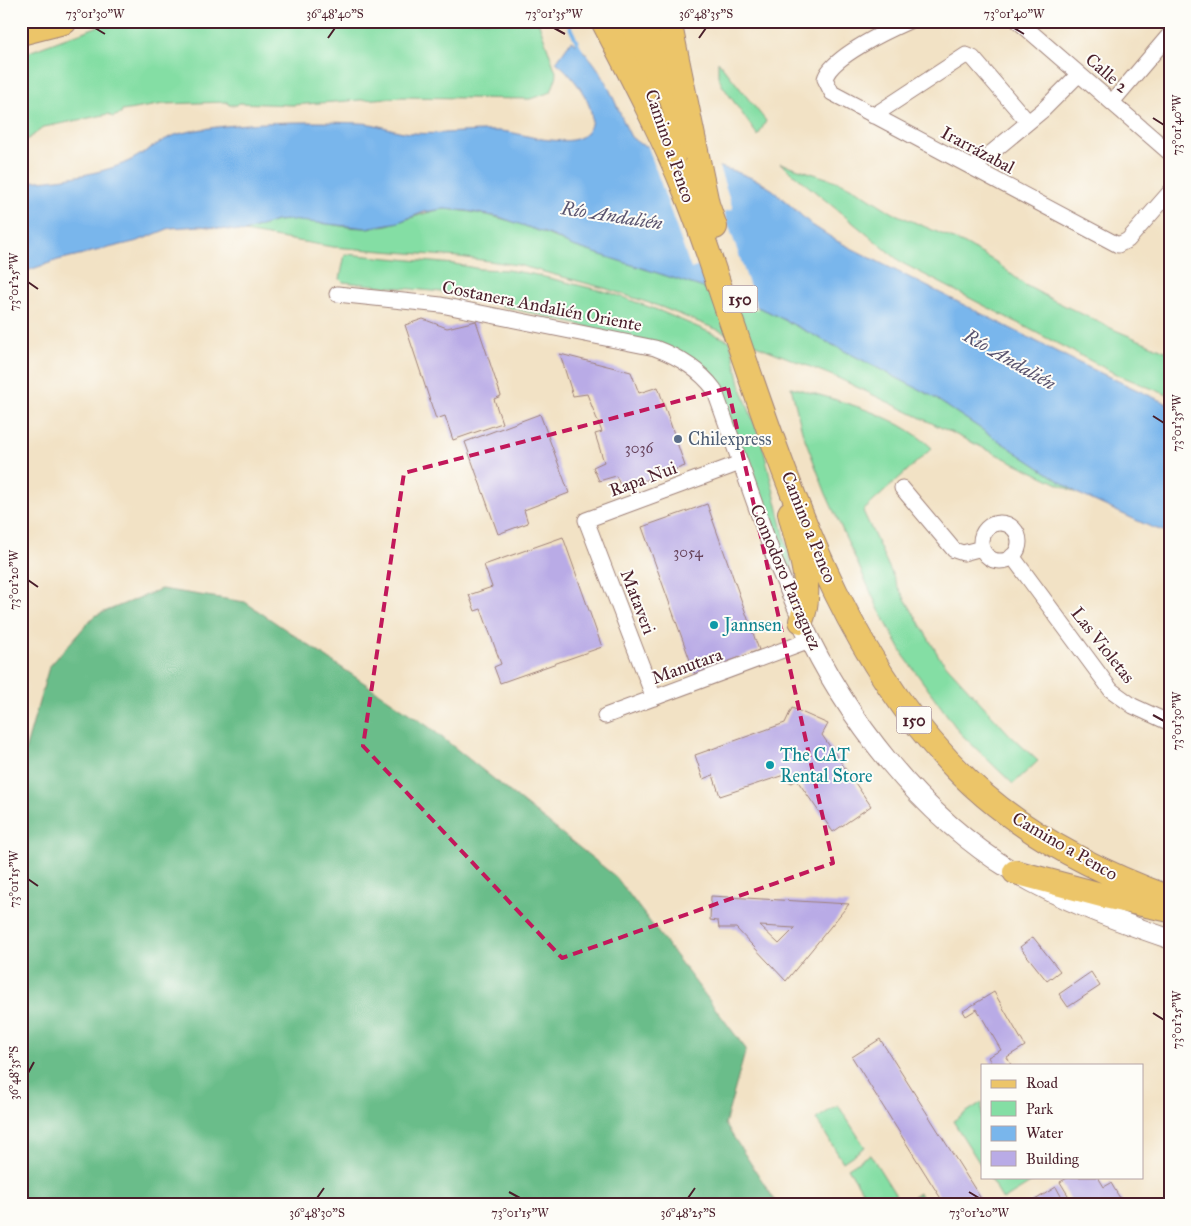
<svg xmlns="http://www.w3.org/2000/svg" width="1191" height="1226" font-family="'IM FELL Great Primer',serif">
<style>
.green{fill:#84dea4;stroke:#677e68}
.forest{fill:#6bbd8a;stroke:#5a6e5a}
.water{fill:#79b6ec;stroke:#626a8c}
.pier{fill:#f2e2c5}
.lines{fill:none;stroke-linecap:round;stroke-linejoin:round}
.stream{stroke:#79b6ec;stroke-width:4}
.building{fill:#b9abe6;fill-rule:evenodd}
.minor-casing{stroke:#9e8078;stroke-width:17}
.tertiary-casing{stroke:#9e8078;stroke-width:21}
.primary-casing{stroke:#9e8078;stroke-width:24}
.trunk-casing{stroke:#9e8078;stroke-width:26}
.motorway-casing{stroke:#9e8078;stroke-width:28}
.minor{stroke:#fff;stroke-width:15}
.tertiary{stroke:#fff;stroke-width:19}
.primary{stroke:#ecc569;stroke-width:22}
.trunk{stroke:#ecc569;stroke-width:24}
.motorway{stroke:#ecc569;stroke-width:26}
.marked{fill:none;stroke:#c2185b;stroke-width:4;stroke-dasharray:10 6;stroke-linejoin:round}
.ticks{fill:none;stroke:#4a1f2b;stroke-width:2}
.service-dot{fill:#5c6f8a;stroke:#fdfcf7;stroke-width:2}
.culture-dot{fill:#0f9aa8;stroke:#fdfcf7;stroke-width:2}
.labels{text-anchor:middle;stroke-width:4;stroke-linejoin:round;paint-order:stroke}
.number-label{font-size:15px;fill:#66425a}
.shield{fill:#fdfcf7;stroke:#806168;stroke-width:1}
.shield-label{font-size:16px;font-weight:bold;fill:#4a1f2b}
.street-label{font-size:18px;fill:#4a1f2b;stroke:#fdfcf7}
.service-label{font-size:18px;fill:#4e5e75;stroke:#fdfcf7;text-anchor:start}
.culture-label{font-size:18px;fill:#0d838f;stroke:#fdfcf7;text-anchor:start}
.water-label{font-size:19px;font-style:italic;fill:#5a546f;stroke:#fdfcf7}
.neatline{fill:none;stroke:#4a1f2b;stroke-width:2}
.ticks-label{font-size:12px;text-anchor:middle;fill:#4a1f2b}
</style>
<rect width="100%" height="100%" fill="#fdfcf7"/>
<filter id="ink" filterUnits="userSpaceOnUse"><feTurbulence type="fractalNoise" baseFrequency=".02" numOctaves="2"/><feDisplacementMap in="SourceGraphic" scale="10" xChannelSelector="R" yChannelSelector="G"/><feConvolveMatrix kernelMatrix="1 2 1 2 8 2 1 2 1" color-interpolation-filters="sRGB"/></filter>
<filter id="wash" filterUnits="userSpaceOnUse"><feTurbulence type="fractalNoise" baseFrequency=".0096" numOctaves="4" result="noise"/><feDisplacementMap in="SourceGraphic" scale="20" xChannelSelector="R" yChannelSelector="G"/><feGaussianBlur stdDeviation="1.12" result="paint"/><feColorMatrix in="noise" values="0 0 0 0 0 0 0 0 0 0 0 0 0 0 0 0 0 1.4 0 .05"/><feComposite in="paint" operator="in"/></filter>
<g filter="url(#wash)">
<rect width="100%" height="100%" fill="#f2e2c5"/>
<path class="green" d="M112 21H538L557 75 551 92 530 99 402 97 292 105 239 103 237 105H229L227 102 164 104 122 111 121 114 112 117 109 114 44 127 27 140 21 141V55Z
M718 61 766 121 758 136 722 85 718 76Z
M780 163 842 183 860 192 893 213 965 244 996 262 1025 285 1053 300 1115 330 1170 353V396L1116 374 902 263Z
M444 209C488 212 531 225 570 245L732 297 767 311 930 395 1079 494 838 378 661 307 604 288 518 265 459 257 333 247 244 232C255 229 266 223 277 221 306 217 337 228 366 228 393 227 418 213 444 209Z
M345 254 454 264 480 269 507 270 532 274 611 293 660 311 730 341 741 388 763 447 797 588V596L790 583 722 396 668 347 451 293 343 282 340 279Z
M791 387C839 401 895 413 932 448L863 511 898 587 940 658 1010 735 1038 761 1013 784 960 733 904 656 878 608 826 494 802 431Z
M982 1102V1167L953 1121Z
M838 1105 865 1147 843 1162 816 1119Z
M870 1154 897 1197 884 1205H871L848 1168Z
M989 1177H1040L1003 1200Z
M919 1193 926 1205H901Z"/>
<path class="forest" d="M161 589 245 602 429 727 616 877 746 1049 725 1124 778 1205H21V765L49 667 94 616Z"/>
<path class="water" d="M571 41C605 64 613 102 631 137L640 144 734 171 757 180 773 190 812 225 837 241 1079 363 1170 405V533L1151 527 1079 494 930 395 767 311 732 297 570 245 553 236 499 217 467 211 444 209 424 212 399 222 366 228 289 220 276 221 244 232 201 226 170 228 138 241 58 260 21 273V182C52 181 97 175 125 163 145 154 161 138 182 133 236 121 305 121 360 123 377 123 394 132 412 133 441 135 470 130 499 131 517 132 533 139 551 140 561 141 576 142 584 135 607 116 572 74 556 62Z"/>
<path class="pier" d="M647 144 718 164 733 209 724 212 758 310 708 293 699 266 691 269Z"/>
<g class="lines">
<path class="stream" d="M567 21 581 51"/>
</g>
<g id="blocks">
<path class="building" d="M423 319 447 328 476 321 501 396 494 399 502 423 453 440 445 416 436 419 405 325Z
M560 354 631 372 639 393 658 387 685 466 622 489 616 476 599 481 593 467 604 462 595 434 602 432 587 394 573 396Z
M540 414 569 493 524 510 528 523 498 534 465 442Z
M707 504 759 650 695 674 642 527Z
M563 537 602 647 500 683 494 667 501 664 481 609 475 611 469 595 492 587 484 565Z
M792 708 828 724 822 735 871 806 833 832 797 780 792 783 786 780 784 775 720 796 713 775 703 779 695 755 785 723Z
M711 896 849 904 786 981 736 928H719L718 921 710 920ZM760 926 795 928 779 944Z
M1033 937 1060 971 1047 981 1020 947Z
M1091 972 1100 986 1068 1007 1059 994Z
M994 992 1025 1046 1007 1057 1011 1065H992L988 1057 1001 1050 977 1009 966 1016 963 1011Z
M880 1039 985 1205H945L852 1057Z
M1069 1177H1098L1104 1187 1111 1183 1124 1205H1074L1060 1182Z
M1056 1187 1066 1205H1027Z"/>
</g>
</g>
<g filter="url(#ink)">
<use href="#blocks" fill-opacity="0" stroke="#9e8078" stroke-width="1"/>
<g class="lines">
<g class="minor-casing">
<path id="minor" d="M909 21C889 30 830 57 825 79L832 93 1118 245 1128 240 1170 192
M1018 21 1170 153
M1112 102 1170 34
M873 116 966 55 973 58 1028 122
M973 168 1043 110 1079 74
M337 294 441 305 655 348C679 357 699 369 714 389L777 566 801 621
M902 488 954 550 963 553 982 548
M981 542a19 19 0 1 1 38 0a19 19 0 1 1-38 0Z
M1012 556 1111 690 1133 706 1170 723
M654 698 586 520 740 463
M605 716 810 640"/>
</g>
<g class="tertiary-casing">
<path id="tertiary" d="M801 621C846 719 920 815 1014 872 1062 901 1117 921 1170 939"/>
</g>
<g class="primary-casing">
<path id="primary" d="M627 21 649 85
M644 21 687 148"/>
</g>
<g class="trunk-casing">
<path id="trunk" d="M603 21C632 77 662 134 686 193 701 229 713 268 726 306 785 475 844 675 985 796 1038 841 1104 874 1170 898
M669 21 707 204 715 227
M790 513C798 547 815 587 801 621
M1015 872 1105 896 1170 910"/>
</g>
<g class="motorway-casing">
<path id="motorway" d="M21 32 64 21"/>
</g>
<use href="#minor" class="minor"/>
<use href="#tertiary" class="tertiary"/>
<use href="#primary" class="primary"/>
<use href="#trunk" class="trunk"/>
<use href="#motorway" class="motorway"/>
</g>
</g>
<path class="marked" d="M728 388 833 863 562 958 363 746 404 473Z"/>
<path class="ticks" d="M95 28 105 34M554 28 565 34M1014 28 1024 34M328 38 335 28M699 38 706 28M1153 118 1164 125M28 282 38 289M1153 416 1164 423M28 580 38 587M1153 715 1164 721M28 879 38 886M1153 1013 1164 1020M28 1073 34 1062M509 1192 520 1198M969 1192 979 1198M317 1198 324 1188M688 1198 695 1188"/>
<circle class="service-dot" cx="678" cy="439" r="5"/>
<g class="culture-dot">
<circle cx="714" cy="625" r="5"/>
<circle cx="770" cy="765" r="5"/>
</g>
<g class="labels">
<g class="number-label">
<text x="639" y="453">3036</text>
<text x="688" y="557">3054</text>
</g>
<g class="shield">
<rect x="722.5" y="285.5" width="35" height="27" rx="4"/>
<rect x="896.5" y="706.5" width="35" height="27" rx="4"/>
</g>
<g class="shield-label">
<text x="740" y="305">150</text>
<text x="914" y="726">150</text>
</g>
<g class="street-label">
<text transform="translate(1107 73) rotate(41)" y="6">Calle 2</text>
<text transform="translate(670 146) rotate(71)" y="6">Camino a Penco</text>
<text transform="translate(978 150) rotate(28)" y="6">Irarrázabal</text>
<text transform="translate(542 306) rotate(11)" y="6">Costanera Andalién Oriente</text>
<text transform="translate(643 479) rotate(-20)" y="6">Rapa Nui</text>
<text transform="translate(809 527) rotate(68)" y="6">Camino a Penco</text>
<text transform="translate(786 577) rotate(67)" y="6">Comodoro Parraguez</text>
<text transform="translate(638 602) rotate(69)" y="6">Mataveri</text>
<text transform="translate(1103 645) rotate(52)" y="6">Las Violetas</text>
<text transform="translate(687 666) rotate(-20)" y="6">Manutara</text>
<text transform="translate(1065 846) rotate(30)" y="6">Camino a Penco</text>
</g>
<g class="service-label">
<text x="688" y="445">Chilexpress</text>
</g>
<g class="culture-label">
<text x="724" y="631">Jannsen</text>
<text x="780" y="761">The CAT<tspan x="780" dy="21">Rental Store</tspan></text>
</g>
<g class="water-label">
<text transform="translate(612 215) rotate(9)" y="7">Río Andalién</text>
<text transform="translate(1010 359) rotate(30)" y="7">Río Andalién</text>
</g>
</g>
<rect width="1191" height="1226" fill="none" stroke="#fdfcf7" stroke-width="55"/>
<rect x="981" y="1064" width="162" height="115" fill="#fdfcf7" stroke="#b5a4a5"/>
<rect x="991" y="1080" width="25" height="8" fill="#ecc569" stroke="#b5a4a5"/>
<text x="1026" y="1088" font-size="15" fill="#4a1f2b">Road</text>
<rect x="991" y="1101" width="25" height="15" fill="#84dea4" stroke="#b5a4a5"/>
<text x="1026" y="1114" font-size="15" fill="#4a1f2b">Park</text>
<rect x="991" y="1126" width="25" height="15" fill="#79b6ec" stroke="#b5a4a5"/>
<text x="1026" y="1138" font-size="15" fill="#4a1f2b">Water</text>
<rect x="991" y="1151" width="25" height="15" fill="#b9abe6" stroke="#b5a4a5"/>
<text x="1026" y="1164" font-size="15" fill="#4a1f2b">Building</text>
<rect x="28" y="28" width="1136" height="1170" class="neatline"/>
<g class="ticks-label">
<text x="95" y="18">73°01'30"W</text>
<text x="335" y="18">36°48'40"S</text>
<text x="554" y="18">73°01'35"W</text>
<text x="706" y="18">36°48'35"S</text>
<text x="1014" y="18">73°01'40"W</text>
<text transform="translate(1177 125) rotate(-90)" y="4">73°01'40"W</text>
<text transform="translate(14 282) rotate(-90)" y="4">73°01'25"W</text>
<text transform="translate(1177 423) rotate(-90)" y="4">73°01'35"W</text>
<text transform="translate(14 580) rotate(-90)" y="4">73°01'20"W</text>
<text transform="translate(1177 721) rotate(-90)" y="4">73°01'30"W</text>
<text transform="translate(14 879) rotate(-90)" y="4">73°01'15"W</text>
<text transform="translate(1177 1020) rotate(-90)" y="4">73°01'25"W</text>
<text transform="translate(14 1073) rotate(-90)" y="4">36°48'35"S</text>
<text x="317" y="1217">36°48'30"S</text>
<text x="520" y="1217">73°01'15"W</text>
<text x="688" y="1217">36°48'25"S</text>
<text x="979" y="1217">73°01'20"W</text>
</g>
</svg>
